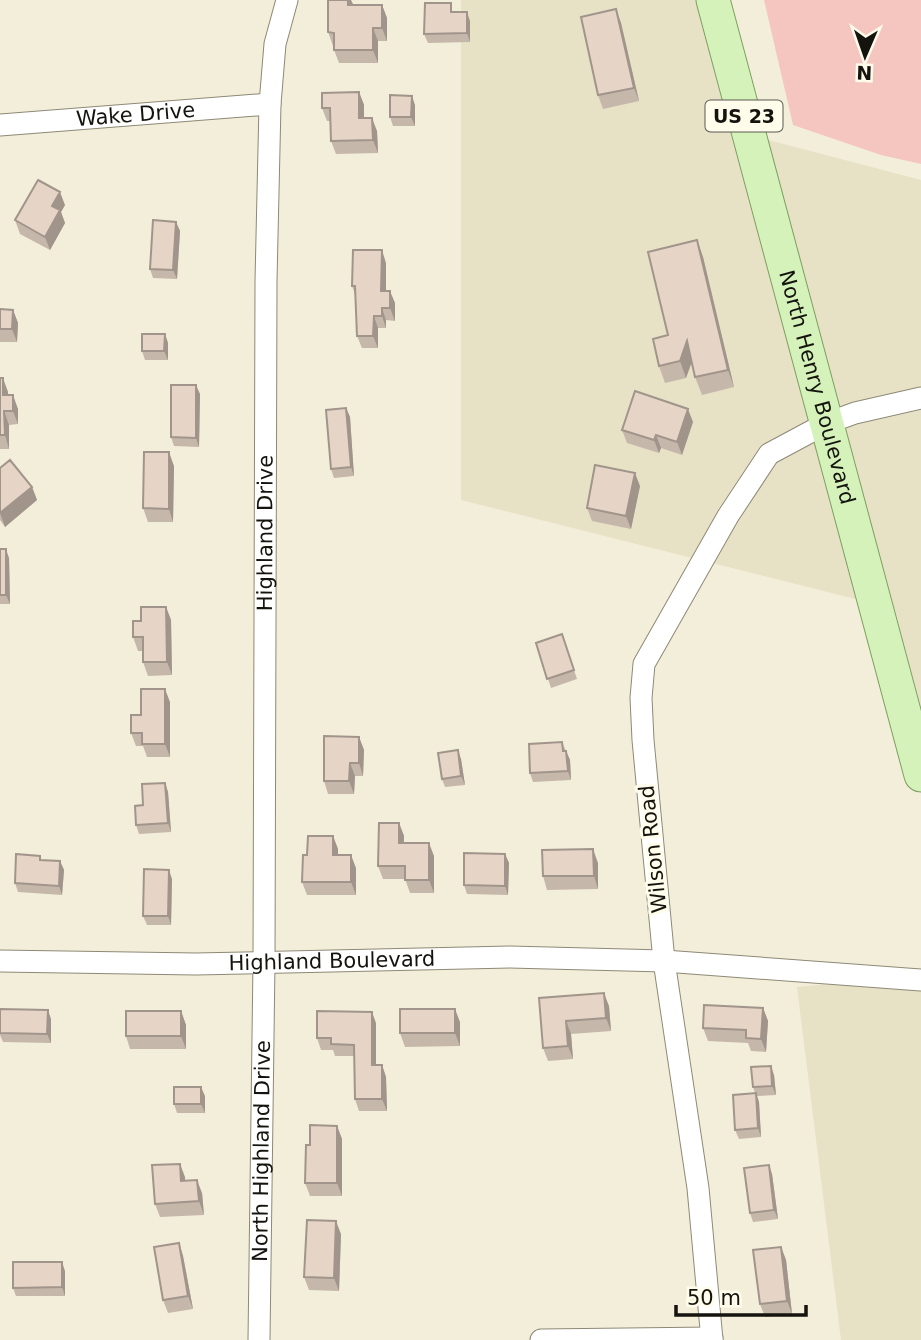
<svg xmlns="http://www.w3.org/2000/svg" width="921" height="1340" font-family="'DejaVu Sans',sans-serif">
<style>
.built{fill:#e7e1c6}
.green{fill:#f5c6bf}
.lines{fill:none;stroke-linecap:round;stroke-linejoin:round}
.minor-casing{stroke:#8d8976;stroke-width:23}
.primary-casing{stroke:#7e9f60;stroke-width:35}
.minor{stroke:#fff;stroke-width:21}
.primary{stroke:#d4f2ba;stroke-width:33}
.wall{fill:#c6b7ab}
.shaded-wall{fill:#a1958b}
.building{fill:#e6d5c7;stroke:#a1958b;stroke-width:2}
.labels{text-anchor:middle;stroke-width:6;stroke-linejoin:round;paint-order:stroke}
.shield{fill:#fffceb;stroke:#5b5950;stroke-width:2}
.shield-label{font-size:19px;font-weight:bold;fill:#15130d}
.street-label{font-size:21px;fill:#15130d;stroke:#fffceb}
</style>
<rect width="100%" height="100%" fill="#f3eeda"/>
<path class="built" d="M461 0H723L746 134 921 180V760L879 605 461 500Z
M921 976V1340H841L797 987Z"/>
<path class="green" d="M764 0H921V164L881 155 793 125Z"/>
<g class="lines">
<g class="minor-casing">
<g id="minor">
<path id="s1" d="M0 125 270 104"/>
<path id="s2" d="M0 961 196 964 510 957 664 961 921 980"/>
<path id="s3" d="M259 1340 264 962 266 281 270 104 275 44 287 0"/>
<path d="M541 1340 712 1338"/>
<path d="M712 1340 698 1188 664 961 643 740 641 698 644 664 728 516 769 454 825 424 855 413 921 398"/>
</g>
</g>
<g class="primary-casing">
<g id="primary">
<path id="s4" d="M713 0 921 775"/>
</g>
</g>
<use href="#minor" class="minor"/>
<use href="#primary" class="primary"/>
</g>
<path class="wall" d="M353 5H382L387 18V41H378V63H339L334 50V46H333L328 32Z
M616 9 621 23 639 101 603 109 598 95Z
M454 12 470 21V42L428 43 424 34Z
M359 92 364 105V118L377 131 378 153 336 154 331 141 330 121H327L322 108Z
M415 105V126H393L390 117Z
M65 205 61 212 65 223 50 250 20 234 15 220Z
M176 222 180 231 177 279 153 278 150 269Z
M697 240 703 257 734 387 702 395 695 377 692 362 686 378 665 383 659 366Z
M386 263V291L395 303V321L386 320V328H378V348H362L357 336 355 294 352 286Z
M0 309 13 310 18 323 17 342H0Z
M165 334 168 343V360H145L142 351Z
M0 378 8 392V395L18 409V424L9 425V449H0Z
M200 394 199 447 174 446 171 437Z
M346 408 350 417 354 476 334 478 331 469Z
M693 422 682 455 661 448 659 453 627 443 622 430Z
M174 466 173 522H148L143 508Z
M0 468 32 487 37 500 5 527 0 520Z
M640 486 631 529 592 521 587 508Z
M0 549 9 558 10 604H0Z
M166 607 171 620 172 675 148 676 143 662V651H138L133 637 141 621Z
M562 634 577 679 551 688 536 643Z
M170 702V757H147L143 746H136L131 733 141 715Z
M359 737 364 750 363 776H355L354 794H328L324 781Z
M562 742 570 760 571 780 533 782 530 773Z
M461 759 465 785 445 787 442 779Z
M165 783 168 792 171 832 139 834 136 825 143 805Z
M399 823 404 836V843L434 856V893H410L405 879H383L378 866Z
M333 836 338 849V855L356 868V895H307L302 882 307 855Z
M505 854 509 863 508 895 467 894 464 885Z
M42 860 60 861 64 870 62 895 18 892 15 883Z
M598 863V889L547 890 543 876Z
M172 879 171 925H147L143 916Z
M539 998 609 1006 611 1031 571 1034 573 1059 548 1061 543 1048Z
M763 1008 768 1021 766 1052 751 1051 748 1043 708 1041 703 1028Z
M0 1009 51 1019V1043L3 1042 0 1035Z
M181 1011 186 1025V1049H130L126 1036Z
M460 1022V1046L405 1047 400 1033Z
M376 1023V1065H382L386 1077 387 1111H359L355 1099 354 1056H335L333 1050H321L317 1038Z
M774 1075 776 1095 757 1096 759 1102 761 1137 739 1139 735 1130 755 1093 753 1087Z
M205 1096V1113H177L174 1104Z
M337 1126 342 1139V1196H310L305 1183 310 1145Z
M772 1174 778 1219 753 1222 750 1213Z
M185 1177V1181L202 1193 204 1215 160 1217 155 1204Z
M341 1234 339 1291 309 1290 304 1277Z
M179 1243 183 1256 193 1309 168 1313 163 1300Z
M781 1247 786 1260 792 1314 765 1317 760 1304Z
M65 1271V1296H16L13 1288Z"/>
<path class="shaded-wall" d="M348 0H351L353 4 352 18 348 5Z
M382 5 387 18V41L382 28Z
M616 9 621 23 639 101 634 88Z
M467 12 470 21V42L467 33Z
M373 28 378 41V63L373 50Z
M359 92 364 105V132L359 118Z
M412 96 415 105V126L411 117Z
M372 118 377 131 378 153 373 140Z
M60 192 65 205 61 212 65 223 50 250 45 237 52 206Z
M176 222 180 231 177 279 173 270Z
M697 240 703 257 734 387 728 370Z
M382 250 386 263V303L381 291Z
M390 291 395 303V321L390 308Z
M382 308 386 320V328L382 316Z
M13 310 18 323 17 342 12 329Z
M374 316 378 328V348L373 336Z
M165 334 168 343V360L164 351Z
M687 341 693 358 686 378 680 361Z
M3 378 8 392V409L3 395Z
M196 385 200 394 199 447 196 438Z
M13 395 18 409V424L13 411Z
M346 408 350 417 354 476 351 467Z
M688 409 693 422 682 455 677 442Z
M4 411 9 425V449L5 435Z
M656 435 661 448 659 453 654 440Z
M169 452 174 466 173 522 169 509Z
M635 473 640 486 631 529 626 516Z
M32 487 37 500 5 527 0 513Z
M6 549 9 558 10 604 6 595Z
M166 607 171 620 172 675 167 662Z
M165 689 170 702V757L165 744Z
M359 737 364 750 363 776 359 763Z
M458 750 461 759 465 785 461 776Z
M566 751 570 760 571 780 568 771Z
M350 763 355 776 354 794 349 781Z
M165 783 168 792 171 832 168 823Z
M399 823 404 836 403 856 399 843Z
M333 836 338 849V868L333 855Z
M429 843 434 856V893L429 880Z
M593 849 598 863V889L594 876Z
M505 854 509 863 508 895 505 886Z
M351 855 356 868V895L351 882Z
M60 861 64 870 62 895 59 886Z
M169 870 172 879 171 925 168 916Z
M604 993 609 1006 611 1031 606 1018Z
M763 1008 768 1021 766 1052 761 1039Z
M455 1009 460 1022V1046L455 1033Z
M48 1010 51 1019V1043L47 1034Z
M181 1011 186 1025V1049L181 1036Z
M372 1012 376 1023V1077L372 1065Z
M566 1021 571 1034 573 1059 568 1046Z
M382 1065 386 1077 387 1111 382 1099Z
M771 1066 774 1075 776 1095 772 1086Z
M201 1087 205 1096V1113L201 1104Z
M756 1093 759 1102 761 1137 758 1128Z
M337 1126 342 1139V1196L337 1183Z
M180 1164 185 1177 186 1194 181 1181Z
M769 1165 772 1174 778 1219 774 1210Z
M197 1180 202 1193 204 1215 199 1201Z
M336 1221 341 1234 339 1291 334 1278Z
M179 1243 183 1256 193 1309 188 1296Z
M781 1247 786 1260 792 1314 787 1301Z
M62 1262 65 1271V1296L62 1287Z"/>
<path class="building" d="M328 0H348V5H382V28H373V50H334V33L328 32Z
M425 3H451V12H467V33L424 34Z
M616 9 634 88 598 95 581 17Z
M359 92V118H372L373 140 331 141 330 108H322V93Z
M390 95 412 96 411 117H390Z
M38 180 60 192 52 206 60 210 45 237 15 220Z
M153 220 176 222 173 270 150 269Z
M697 240 728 370 695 377 687 341 680 361 659 366 653 339 668 335 648 252Z
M353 250H382L381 291H390V308H382V316H374L373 336H357L355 286H352Z
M0 309 13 310 12 329H0Z
M142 334H165L164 351H142Z
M0 378H3V395H13V411H4L5 435H0Z
M171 385H196V438L171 437Z
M635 391 688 409 677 442 656 435 654 440 622 430Z
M346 408 351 467 331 469 326 410Z
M144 452H169V509L143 508Z
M10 460 32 487 0 513V468Z
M595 465 635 473 626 516 587 508Z
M0 549H6V595H0Z
M141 607H166L167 662H143V637H133V621H141Z
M562 634 574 670 547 679 536 643Z
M141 689H165V744H142V733H131V715H141Z
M324 736 359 737V763H350L349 781H324Z
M562 742 563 751H566L568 771 530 773 529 744Z
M458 750 461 776 442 779 438 753Z
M165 783 168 823 136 825 135 806 143 805 142 784Z
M379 823H399V843H429V880H405V866H378Z
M308 836H333V855H351V882H302L303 855H307Z
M593 849 594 876H543L542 850Z
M464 853 505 854V886L464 885Z
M16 854 40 856V860L60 861 59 886 15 883Z
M144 869 169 870 168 916H143Z
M604 993 606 1018 566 1021 568 1046 543 1048 539 998Z
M704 1005 763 1008 761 1039 746 1038V1030L703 1028Z
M0 1009 48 1010 47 1034 0 1033Z
M400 1009H455V1033H400Z
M126 1011H181V1036H126Z
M317 1011 372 1012V1065H382V1099H355L354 1045 331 1044V1038H317Z
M771 1066 772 1086 753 1087 751 1067Z
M174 1087H201V1104H174Z
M756 1093 758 1128 735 1130 733 1095Z
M310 1125 337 1126V1183H305L306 1145H310Z
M180 1164 181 1181 197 1180 199 1201 155 1204 152 1165Z
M769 1165 774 1210 750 1213 744 1168Z
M307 1220 336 1221 334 1278 304 1277Z
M179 1243 188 1296 163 1300 154 1247Z
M781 1247 787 1301 760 1304 753 1250Z
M13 1262H62V1287L13 1288Z"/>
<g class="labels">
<rect class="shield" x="705.5" y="100.5" width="77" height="31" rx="5"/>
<g class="shield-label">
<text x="744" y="123">US 23</text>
</g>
<g class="street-label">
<text dy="7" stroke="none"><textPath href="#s1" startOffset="136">Wake Drive</textPath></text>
<text dy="7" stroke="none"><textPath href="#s4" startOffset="401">North Henry Boulevard</textPath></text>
<text dy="7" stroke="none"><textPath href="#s3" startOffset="807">Highland Drive</textPath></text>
<text transform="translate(653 849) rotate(-96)" y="7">Wilson Road</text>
<text dy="7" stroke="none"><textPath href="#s2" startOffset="332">Highland Boulevard</textPath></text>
<text dy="7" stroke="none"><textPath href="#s3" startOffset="189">North Highland Drive</textPath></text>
</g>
</g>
<g transform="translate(865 56) rotate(182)" stroke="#fffceb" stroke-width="5" paint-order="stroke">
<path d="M0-5L12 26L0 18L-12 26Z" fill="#15130d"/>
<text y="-10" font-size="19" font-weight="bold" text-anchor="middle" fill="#15130d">N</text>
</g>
<path d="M676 1305v10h130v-10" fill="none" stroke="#15130d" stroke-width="3.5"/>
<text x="687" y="1305" font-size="21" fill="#15130d" stroke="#fffceb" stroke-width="5" paint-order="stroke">50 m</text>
</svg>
